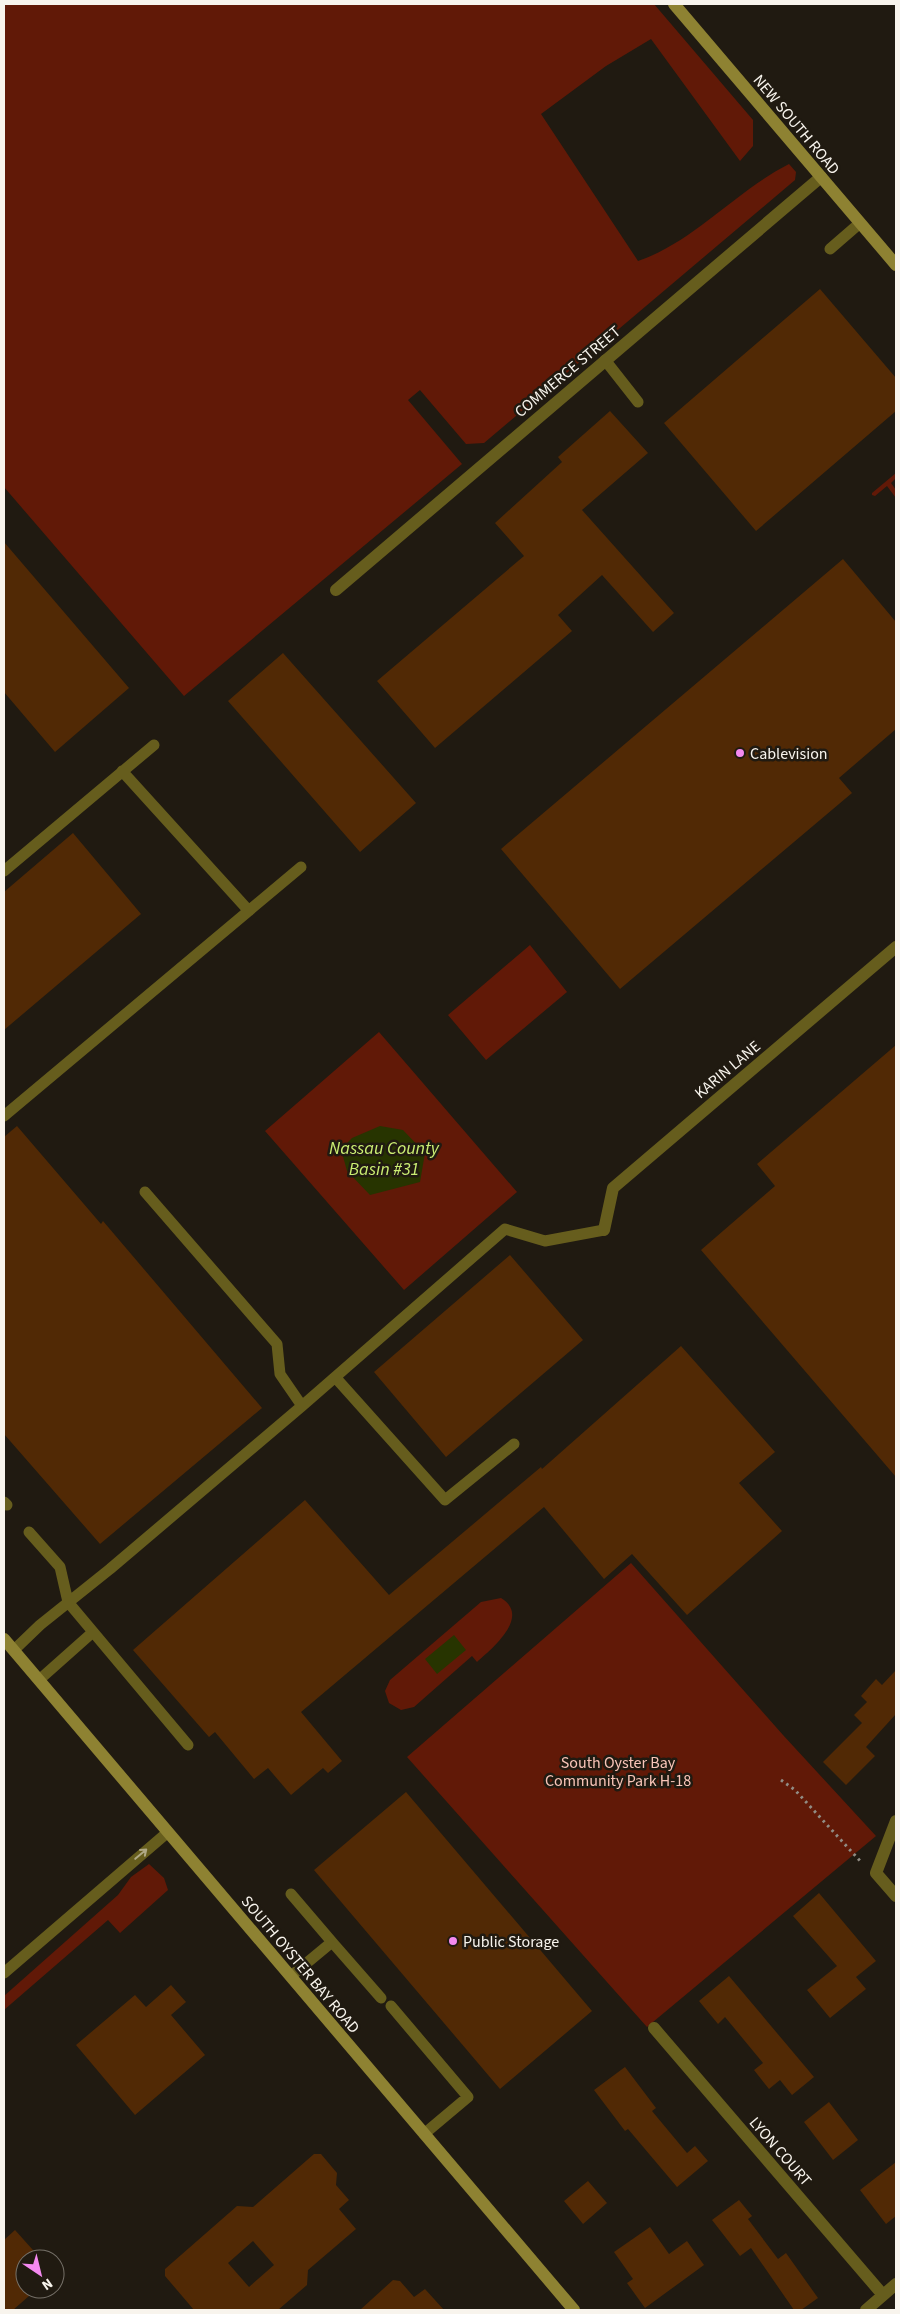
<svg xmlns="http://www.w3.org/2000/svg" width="900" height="2314" font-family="'Source Sans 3',sans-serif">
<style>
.green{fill:#611907}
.water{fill:#273400}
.building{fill:#512905;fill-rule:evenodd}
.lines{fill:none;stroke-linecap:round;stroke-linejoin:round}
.path{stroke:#918c84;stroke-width:3;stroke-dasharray:2.5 4;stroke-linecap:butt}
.lane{stroke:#665d1d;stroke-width:11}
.street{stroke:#665d1d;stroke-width:12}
.secondary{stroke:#8e8232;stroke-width:12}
.oneway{stroke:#afa885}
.poi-dot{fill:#f489f0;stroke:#201a11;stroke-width:2}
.labels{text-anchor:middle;stroke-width:5;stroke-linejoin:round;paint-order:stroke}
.street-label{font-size:16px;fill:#f8f4ed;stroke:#201a11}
.poi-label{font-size:16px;fill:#f8f4ed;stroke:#201a11;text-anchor:start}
.park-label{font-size:16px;fill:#f9c5b8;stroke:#201a11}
.water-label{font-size:18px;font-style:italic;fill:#cbee73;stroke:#201a11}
</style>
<rect width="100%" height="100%" fill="#201a11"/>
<path class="green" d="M4 4H654L753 120V146L740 161 651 39 606 66 541 114 638 261C694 242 736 191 789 164L796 172 795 180 484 443 466 444 420 390 408 400 462 464 184 696 4 487Z
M896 473V478L891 483 896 490V498L887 486 875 496 872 495V493Z
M530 945 567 992 486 1060 448 1015Z
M379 1032 517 1192 404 1290 265 1131Z
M631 1563 783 1735 876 1836 647 2027 407 1757Z
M501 1598C531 1616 493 1648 477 1662L472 1656 414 1707 401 1710 389 1703 385 1691 390 1680 481 1602Z
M149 1864 164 1878 168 1890 120 1933 108 1920 4 2010V1996L118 1895 131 1877Z"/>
<path class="water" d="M380 1126 403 1130 425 1153 420 1182 370 1195 347 1171 341 1149 352 1138Z
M454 1635 466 1650 437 1674 425 1659Z"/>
<path class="building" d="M820 289 896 378V411L756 531 664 423Z
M610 411 648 453 582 510 674 613 653 632 602 575 558 615 572 631 435 748 377 681 524 556 495 523 562 462 558 457Z
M4 542 129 688 55 752 4 692Z
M843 559 896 622V729L839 778 852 793 620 989 501 849Z
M283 653 416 803 360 852 228 701Z
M73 833 141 914 4 1030V892Z
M896 1045V1477L701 1250 775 1186 757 1164Z
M17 1126 101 1224 103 1221 262 1408 100 1544 4 1434V1137Z
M510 1255 583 1340 446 1457 374 1372Z
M681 1346 775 1452 739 1483 782 1531 687 1615 632 1554 604 1579 544 1507 301 1712 342 1761 328 1773 323 1768 291 1795 268 1768 254 1779 215 1732 209 1737 133 1650 305 1500 389 1595 541 1467 542 1469Z
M896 1670V1714L866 1747 875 1756 846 1785 823 1762 862 1723 854 1715 867 1702 861 1696 876 1679 882 1685Z
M406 1792 592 2011 500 2089 314 1870Z
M819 1893 876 1961 856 1977 866 1989 830 2018 807 1990 837 1966 793 1916Z
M729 1976 814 2077 792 2095 780 2080 769 2089 754 2070 763 2063 725 2017 718 2024 699 2001Z
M171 1985 186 2002 171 2015 205 2055 135 2115 76 2045 135 1995 146 2007Z
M625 2067 656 2108 652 2111 687 2153 695 2146 708 2161 677 2187 628 2129 625 2131 594 2090Z
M829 2102 858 2140 833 2160 804 2122Z
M314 2154H321L337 2173 336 2185 349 2200 339 2209 356 2229 308 2270 307 2285 278 2310H194L165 2276V2269L237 2206 253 2207ZM253 2241 274 2265 249 2287 228 2263Z
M896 2162V2216L886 2224 860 2190Z
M588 2181 607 2203 583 2224 564 2201Z
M739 2200 752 2216 748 2219 778 2259 786 2253 818 2298 801 2310H794L751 2248 740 2256 712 2220Z
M650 2227 669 2254 687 2241 704 2265 645 2308 627 2283 633 2279 614 2252Z
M15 2230 41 2259H25V2289H37L13 2310H4V2240Z
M393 2280 400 2281 414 2297 425 2289 444 2310H360Z"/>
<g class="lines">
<path class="path" d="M781 1780 795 1790 862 1863"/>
<path class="lane" d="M830 249 860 223
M605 360 638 402
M122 771 249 911
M4 871 154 745
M4 1116 301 867
M145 1192 277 1344 280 1374 302 1406
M335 1377 445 1500 514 1444
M4 1502 7 1505
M29 1532 60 1567 68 1602 188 1745
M14 1650 40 1625 110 1569 302 1406 505 1229 545 1241 604 1230
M39 1680 93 1632
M332 1942 381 1998
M4 1973 168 1832
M291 1976 332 1942 291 1894
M391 2006 468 2097 424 2134"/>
<path class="street" d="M336 590 821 177
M604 1230 613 1188 896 947
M896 1821 876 1873 896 1896
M654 2028 883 2295
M866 2310 896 2284"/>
<path class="secondary" d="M674 4 896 265
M4 1639 574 2310"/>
</g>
<defs><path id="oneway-shaft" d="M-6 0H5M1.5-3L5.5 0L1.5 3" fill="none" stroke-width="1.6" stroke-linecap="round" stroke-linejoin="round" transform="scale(1.25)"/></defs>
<use class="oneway" href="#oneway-shaft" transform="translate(141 1854) rotate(-40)"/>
<g class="poi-dot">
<circle cx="740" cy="753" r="5"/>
<circle cx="453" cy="1941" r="5"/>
</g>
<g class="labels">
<g class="street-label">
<text transform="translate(797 124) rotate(50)" y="6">NEW SOUTH ROAD</text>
<text transform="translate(567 371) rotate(-40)" y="6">COMMERCE STREET</text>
<text transform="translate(727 1069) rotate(-40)" y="6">KARIN LANE</text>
<text transform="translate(301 1964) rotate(50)" y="6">SOUTH OYSTER BAY ROAD</text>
<text transform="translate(781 2151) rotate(49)" y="6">LYON COURT</text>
</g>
<g class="poi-label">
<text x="750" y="759">Cablevision</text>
<text x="463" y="1947">Public Storage</text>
</g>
<g class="park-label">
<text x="618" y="1768">South Oyster Bay<tspan x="618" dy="18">Community Park H-18</tspan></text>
</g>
<g class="water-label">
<text x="384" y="1154">Nassau County<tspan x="384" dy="21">Basin #31</tspan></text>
</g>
</g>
<rect width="900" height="2314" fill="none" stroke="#f8f4ed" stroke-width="10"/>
<g transform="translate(40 2274) rotate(145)"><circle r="24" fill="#201a11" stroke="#767169"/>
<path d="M0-4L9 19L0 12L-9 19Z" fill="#f489f0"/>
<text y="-8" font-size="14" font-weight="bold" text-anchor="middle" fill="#f8f4ed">N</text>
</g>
</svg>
